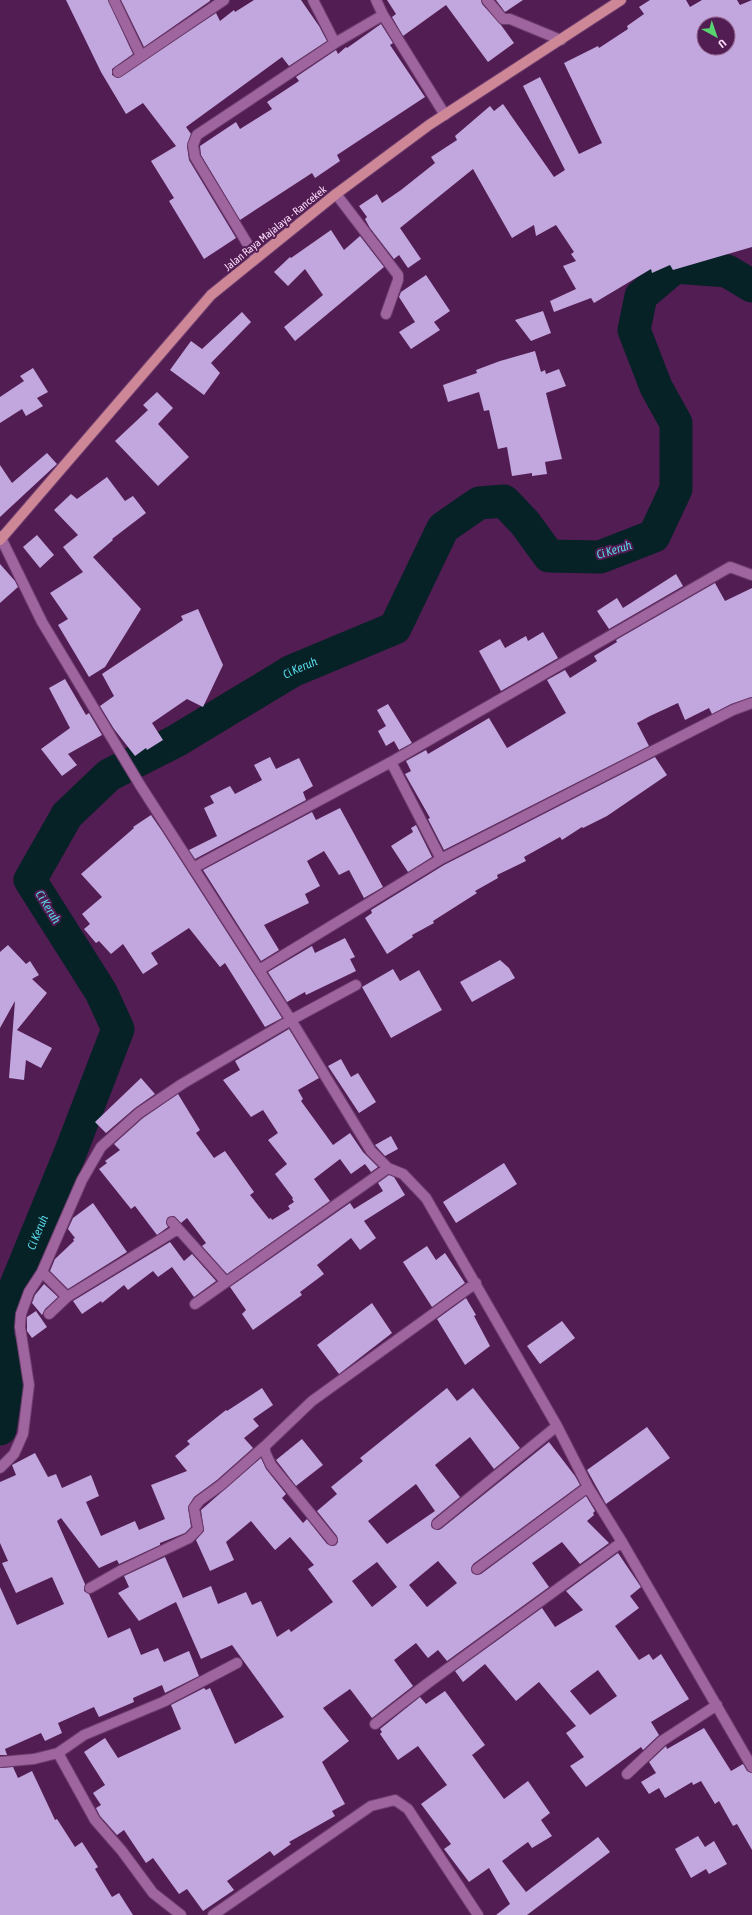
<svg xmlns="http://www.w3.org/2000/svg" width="752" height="1915" font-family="'Asap Condensed',sans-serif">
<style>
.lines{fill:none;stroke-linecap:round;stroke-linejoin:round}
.river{stroke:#062226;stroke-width:33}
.building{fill:#c2a6de;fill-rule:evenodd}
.minor-casing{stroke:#6d3d6e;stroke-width:12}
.major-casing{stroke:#6d3d6e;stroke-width:12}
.minor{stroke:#9e659e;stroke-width:10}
.major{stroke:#ce8797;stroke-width:10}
.labels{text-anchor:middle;stroke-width:4;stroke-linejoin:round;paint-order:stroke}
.street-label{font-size:11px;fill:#fbdbfa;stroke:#521d53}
.water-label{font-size:12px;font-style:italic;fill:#57d8e9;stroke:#521d53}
</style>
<rect width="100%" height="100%" fill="#521d53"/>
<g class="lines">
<g class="river">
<path id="s1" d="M0 1324 71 1151 118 1029 101 992 30 880 67 815 109 775 176 741 292 671 395 628 443 528 479 503 504 501 525 523 549 556 600 557 654 536 676 489V423L656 387 634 330 641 296 675 267 727 271 752 286"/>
<path d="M0 1342 9 1373 0 1429"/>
</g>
</g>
<path class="building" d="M66 0H108L133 54 112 69V75L118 78 216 13 220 21 234 10 235 12 254 0H301L319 26 327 41 289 66 282 57 186 127 191 134 187 146 189 160 236 238 204 259 169 201 174 198 151 161 176 146 143 103 126 114 101 72Z
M121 0H210V1L144 47Z
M387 0H481L482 4 501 25 514 43 488 62 446 5 403 36 392 17 396 14Z
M496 0H523L505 12Z
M650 0H686L690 7 702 0H737L740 5 752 0V247L673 270 670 265 652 273 651 269 594 303 591 298 554 312 550 301 576 289 563 266 576 261 571 254 574 252 556 225 536 236 534 225 512 238 473 169 400 228 421 259 408 268 399 255 394 259 370 228 365 219 367 217 359 206 377 194 382 203 401 190 435 163 431 157 457 140 455 136 490 106 494 111 503 104 554 177 565 170 523 86 540 77 579 154 602 143 564 63 598 46 599 48 628 29 627 26 644 14 639 7ZM704 24H728V48H704Z
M381 24 393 43 390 45 425 97 337 155 340 161 315 178 312 173 240 220 201 155 200 146 236 122 240 129 272 109 267 102 299 81 296 77 336 50 338 54 346 47 347 48Z
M331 230 344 250 360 236 384 267 295 341 284 327 323 295 305 269 288 286 274 272 290 257 291 258Z
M426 275 450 311 434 322 440 330 411 349 399 332 415 322 399 297 401 292Z
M543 311 551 333 531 341 515 320Z
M242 312 251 322 211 363 220 373 204 395 170 370 191 341 202 349Z
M535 351 541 372 545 370 546 374 559 369 566 386 546 393 562 459 545 462 547 474 532 476V473L512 476 507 447 498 449 489 410 484 411 479 392 448 402 443 385 477 373 476 370 500 361Z
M33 368 48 392 37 398 43 406 26 416 22 409 0 423V397L24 381 20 376Z
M157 392 173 408 158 424 189 457 158 486 115 441 148 410 143 405Z
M47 453 57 464 0 517V465L12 483Z
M107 477 125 501 133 496 146 513 112 539 113 540 93 557 141 609 105 667 89 677 58 625 68 619 50 593 83 572 63 547 78 535 54 510 71 494 77 499Z
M37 535 54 555 40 568 23 547Z
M0 564 15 581 18 587 0 603Z
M676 574 683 586 609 629 597 611 617 598 623 608Z
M715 583 725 601 752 588V697L731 704 712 714 709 708 685 720 678 703 650 716 637 723 649 746 444 850 428 819 430 818 405 774 411 771 406 761 426 750 428 754 489 718 507 748 566 713 547 680 565 670 570 678 597 661 594 656 617 642 616 640Z
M198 609 223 665 203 707 187 699 152 723 163 740 147 750 146 748 135 756 114 729 100 706 114 696 102 674 183 620 181 616Z
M543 632 558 658 501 691 479 651 500 639 505 648 526 636 528 641Z
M65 679 86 715 89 713 102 735 68 754 77 765 62 776 41 749 70 728 49 688Z
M388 704 412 743 399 750 394 741 386 746 378 731 386 726 377 710Z
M270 757 276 769 299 758 313 786 303 792 306 800 195 859 189 850 217 836 204 808 214 803 210 796 230 786 235 794 262 780 254 765Z
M655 757 667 775 607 816 583 828 582 827 562 840 560 837 524 857 526 861 497 875 498 878 475 891 477 893 433 921 434 923 412 935 413 937 387 954 365 918 372 913 371 910 444 865Z
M340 808 383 887 364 898 349 870 339 875 324 851 307 861 320 886 305 894 309 903 264 925 279 950 261 961 203 870 312 812 316 820Z
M151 815 162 831 282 1018 265 1027 225 963 220 967 189 928 151 953 158 964 143 974 123 944 111 954 99 941 96 943 84 929 90 924 82 914 102 897 81 874 134 828 133 827Z
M416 825 432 857 408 872 391 846 413 832 411 828Z
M345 938 355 957 350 959 356 971 306 995 305 992 287 1002 268 972 312 946 315 953Z
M8 945 26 964 30 961 39 975 32 979 47 993 17 1030 52 1048 41 1068 26 1060 24 1080 9 1078 15 1001 0 1028V952Z
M500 960 509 968 515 978 472 1002 460 982Z
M393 969 400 981 419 970 442 1010 391 1038 362 987Z
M289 1029 319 1078 298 1090 303 1099 301 1101 333 1145 350 1133 363 1152 378 1167 371 1172 365 1164 351 1174 340 1159 314 1179 330 1201 227 1274 202 1246 206 1243 187 1218 181 1223 174 1216 168 1217 166 1223 168 1227 157 1235 135 1206 131 1209 99 1169 107 1163 105 1161 120 1150 114 1144 143 1118 178 1094 200 1130 196 1133 214 1158 225 1151 254 1192 250 1195 269 1219 271 1218 272 1220 290 1209 288 1206 294 1202 292 1199 293 1198 275 1174 287 1164 268 1140 278 1133 263 1110 251 1117 223 1080 240 1070 235 1061Z
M341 1059 351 1077 358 1073 376 1102 359 1113 328 1066Z
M141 1078 155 1094 135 1108 106 1133 95 1122Z
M391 1136 398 1149 385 1156 375 1145Z
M504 1163 517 1184 456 1223 443 1202Z
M389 1175 394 1177 405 1195 364 1221 376 1238 360 1250 351 1238 317 1265 324 1274 300 1292 302 1295 253 1330 242 1314 246 1310 230 1287 350 1203 354 1209 383 1191 378 1183Z
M93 1203 127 1252 68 1289 50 1271 55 1259 74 1241 73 1239 75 1238 68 1229 73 1218Z
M170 1242 184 1261 192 1254 216 1281 194 1297 172 1267 158 1277 153 1271 128 1290 124 1285 102 1303 101 1301 82 1314 73 1301Z
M427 1246 436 1260 445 1253 465 1283 432 1307 403 1262Z
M44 1284 58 1297 45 1309 42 1315 32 1303 35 1295Z
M466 1298 476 1315 474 1316 490 1346 465 1365 437 1319Z
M372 1303 392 1333 339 1374 317 1345Z
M36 1311 47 1327 32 1338 27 1331V1317Z
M562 1321 575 1338 540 1364 527 1346Z
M262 1388 273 1405 253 1419 259 1426 244 1438 253 1448 217 1480 194 1497 188 1507 191 1527 185 1533 160 1543V1545L119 1564 117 1560 99 1568 61 1518 57 1521 85 1584 84 1591 89 1594 108 1638 130 1628 141 1655 158 1648 164 1662 189 1651 199 1676 165 1693 162 1685 133 1698 134 1702 99 1717 94 1707 58 1723 62 1733 45 1741 41 1733 5 1749 7 1755H0V1587L17 1625 64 1604 52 1577 16 1593 2 1563 8 1561 0 1543V1482L16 1475 12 1465 35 1453 48 1477 56 1474 62 1488 91 1475 99 1496 86 1502 101 1536 135 1521 139 1530 165 1519 151 1485 187 1471 175 1456 190 1444 187 1441 226 1410 227 1411Z
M447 1388 457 1401 473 1388 520 1448 494 1469 470 1437 435 1465 460 1497 433 1519 431 1525 432 1528 438 1530 441 1529 549 1442 575 1476 580 1485 473 1564 471 1569 472 1573 477 1575 481 1574 586 1496 595 1511 593 1513 594 1515 587 1521 609 1543 580 1564 562 1542 532 1563 549 1587 447 1661 438 1650 428 1658 416 1643 394 1660 413 1686 372 1718 350 1689 323 1708 349 1741 322 1762 345 1804 332 1811 335 1816 289 1842 291 1844 274 1856 270 1851 227 1881 234 1890 203 1911 187 1889 179 1894 153 1858 146 1863 124 1830 117 1835 100 1816 96 1808 101 1805 93 1793 105 1785 84 1752 105 1738 118 1758 181 1729 171 1705 204 1688 206 1690 210 1688 235 1744 284 1717 232 1645 201 1659 176 1602 139 1621 118 1593 129 1587 124 1576 165 1557 183 1598 178 1600 211 1586 218 1604 246 1592 252 1605 261 1601 277 1637 289 1629 291 1632 333 1602 308 1569 314 1565 290 1537 275 1550 251 1521 226 1542 234 1560 210 1571 196 1540 204 1531 201 1510 261 1458 266 1469 286 1494 282 1498 303 1523 307 1519 327 1544 333 1546 336 1545 338 1542 337 1536 317 1511 337 1494 331 1487 363 1461 360 1458ZM416 1484 435 1511 387 1544 368 1521ZM438 1561 457 1583 427 1607 409 1585ZM377 1562 397 1587 372 1607 352 1581Z
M647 1427 670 1458 606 1504 587 1470Z
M302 1439 323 1465 296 1486 276 1460Z
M618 1553 641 1587 630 1596 639 1608 615 1626 639 1660 649 1654 653 1660 661 1654 689 1699 651 1722 659 1735 643 1750 641 1747 586 1787 570 1766 584 1757 566 1733 576 1726 539 1682 516 1701 485 1664 463 1682 455 1671 542 1608 555 1627 583 1610 566 1591ZM598 1670 617 1696 590 1715 570 1691Z
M445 1691 485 1745 472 1755 504 1799 528 1781 550 1813 541 1820 552 1836 532 1848 528 1842 502 1861 526 1892 598 1837 610 1852 527 1915H496L510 1904 489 1868 469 1882 444 1849 451 1844 421 1804 447 1785 418 1746 398 1760 380 1734 382 1732 380 1729 420 1697 426 1704Z
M704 1728 731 1771 743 1764 747 1771 752 1773V1850L737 1824 733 1826 719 1801 715 1804 701 1781 693 1785 692 1782 665 1798 659 1788 649 1794 641 1782 656 1773 649 1762 666 1746 667 1749Z
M13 1767 18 1778 32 1771 55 1820 57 1819 75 1847 82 1842 98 1867 95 1869 112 1897 119 1893 133 1915H0V1768Z
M698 1836 705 1847 714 1841 727 1864 709 1874 706 1869 691 1878 675 1849Z"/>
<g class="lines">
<g class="minor-casing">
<path id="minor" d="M114 0 141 56
M313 0 335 43
M376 0 383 15 445 115
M487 0 503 19H510L561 40
M118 72 224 0
M336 194 398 275V280L386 314
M256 258 195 157 193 145 197 135 335 43 383 15
M0 536 42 622 140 785 291 1020 371 1151 388 1168 403 1174 426 1198 557 1426 588 1487 622 1542 752 1767
M391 762 441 859
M193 868 391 762 730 567 752 575
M259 970 441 859 733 710 752 703
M172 1222 225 1281
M42 1272 67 1297
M195 1304 388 1168
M49 1314 67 1297 178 1229
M0 1468 14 1454 23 1434 29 1385 20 1327 21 1314 29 1292 42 1272 82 1180 101 1147 139 1113 182 1084 291 1020 356 985
M437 1524 557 1426
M332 1540 271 1465 265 1452V1446L312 1401 476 1283
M477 1569 588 1487
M90 1588 120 1571 189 1538 198 1529 194 1508 199 1501 221 1485 265 1446
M375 1724 428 1683 622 1542
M58 1753 95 1820 122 1851 153 1893 181 1915
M0 1762 34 1759 58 1753 84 1735 163 1702 237 1663
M627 1774 662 1741 717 1705
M213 1915 371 1806 395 1800 408 1809 478 1915"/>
</g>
<g class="major-casing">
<path id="major" d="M0 540 211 295 336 194 429 125 621 0"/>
</g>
<use href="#minor" class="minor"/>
<use href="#major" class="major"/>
</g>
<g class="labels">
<g class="street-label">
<text transform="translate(275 228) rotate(-39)" y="4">Jalan Raya Majalaya - Rancekek</text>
</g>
<g class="water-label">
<text transform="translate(614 550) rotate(-17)" y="4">Ci Keruh</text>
<text dy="4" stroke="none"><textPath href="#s1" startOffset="843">Ci Keruh</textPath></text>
<text transform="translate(48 907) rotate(58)" y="4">Ci Keruh</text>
<text dy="4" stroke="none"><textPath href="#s1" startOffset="99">Ci Keruh</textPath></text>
</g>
</g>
<g transform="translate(716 36) rotate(140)"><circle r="19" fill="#521d53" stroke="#966996"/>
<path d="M0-3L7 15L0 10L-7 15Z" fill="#58d570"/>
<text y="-6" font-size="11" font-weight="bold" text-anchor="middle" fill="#fbdbfa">U</text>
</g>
</svg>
